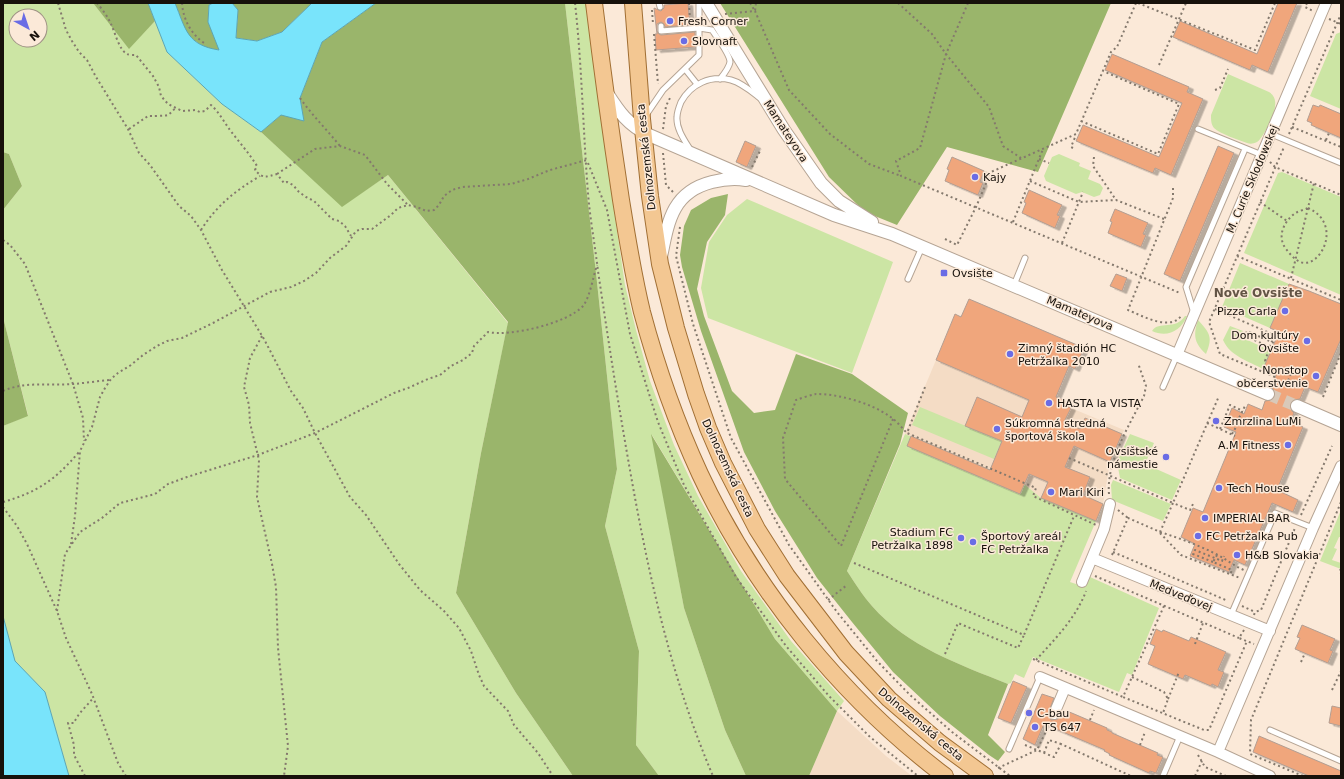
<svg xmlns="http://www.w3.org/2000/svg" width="1344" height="779" font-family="'DejaVu Sans',sans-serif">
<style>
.built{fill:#f4dcc5}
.green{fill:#cce5a4;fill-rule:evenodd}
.forest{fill:#9ab56b}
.water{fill:#79e4fb;stroke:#5ca5b3}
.building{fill:#f0a67c;stroke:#b39e92;filter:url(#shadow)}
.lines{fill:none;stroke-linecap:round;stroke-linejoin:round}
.tertiary-tunnel{stroke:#d9c9b9;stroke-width:12;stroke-dasharray:12 6;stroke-linecap:butt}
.service-casing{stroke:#b5a494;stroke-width:7}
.minor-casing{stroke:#b5a494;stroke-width:12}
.tertiary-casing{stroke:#b5a494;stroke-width:14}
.primary-casing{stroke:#a16f34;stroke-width:18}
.path{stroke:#84796d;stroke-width:2;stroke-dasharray:2 3;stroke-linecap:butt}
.service{stroke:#fff;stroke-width:5}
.minor{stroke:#fff;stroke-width:10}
.tertiary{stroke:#fff;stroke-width:12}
.primary{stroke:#f3c792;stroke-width:16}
.path-bridge{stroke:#84796d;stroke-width:2;stroke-dasharray:2 3;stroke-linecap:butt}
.poi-dot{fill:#6a6ce5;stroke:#fbe9d8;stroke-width:1.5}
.labels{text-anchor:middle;stroke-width:3;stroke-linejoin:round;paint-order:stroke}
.poi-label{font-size:11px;fill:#17110b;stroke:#fbe9d8;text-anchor:start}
.street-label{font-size:11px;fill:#17110b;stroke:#fbe9d8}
.neighbourhood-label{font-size:12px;font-weight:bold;fill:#635445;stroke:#fbe9d8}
</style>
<defs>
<filter id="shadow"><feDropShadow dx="4.5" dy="2.5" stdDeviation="0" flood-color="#0004"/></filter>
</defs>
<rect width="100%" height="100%" fill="#fbe9d8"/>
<path class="built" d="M936 360 1067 416 1071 408 1124 430 1110 462 1103 504 1096 521 1041 498 1024 484 905 434Z
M837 711 886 756 912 776H809Z"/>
<path class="green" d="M3 3H93L129 48 155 21 167 52 222 104 261 132 342 206 388 175 508 323 481 453 456 593 516 693 573 776H69L45 692 15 662 3 616V426L28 415 3 317V210L22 186 9 154 3 152ZM16 16H40V40H16Z
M565 3H588L607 162 625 285 636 330 650 381 674 445 698 496 741 571 791 641 844 701 837 711 775 639 652 435 684 608 725 730 746 776H659L636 745 639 651 605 526 617 469 596 273Z
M1341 32V109L1310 96 1336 34Z
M1228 74 1269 92C1274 95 1276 100 1275 106 1275 114 1263 138 1257 142 1253 144 1250 144 1247 143 1239 140 1220 134 1214 128 1211 124 1211 120 1211 115Z
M1059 154 1080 163 1079 166 1091 171 1088 179 1100 184 1103 188 1100 195 1094 197 1082 192 1076 194 1046 181 1044 176 1052 157Z
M1282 172 1341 197V295L1244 253 1278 173Z
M747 199 893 262 852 373 708 318 701 288 709 242 727 215Z
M1240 263 1289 284 1270 328 1222 307Z
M1185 316H1187C1181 331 1167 338 1152 331 1159 320 1175 331 1185 316Z
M1198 320C1210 333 1213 337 1206 354 1194 343 1193 335 1198 320Z
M1230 326 1243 331 1241 337 1271 351 1263 369C1248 361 1230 356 1223 340Z
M920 407 1002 441 994 459 912 425Z
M905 434 1024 484 1041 498 1096 521 1070 582 1085 587 1090 577 1159 608 1132 675 1127 673 1119 692 1033 657 1024 678 1015 674 1011 683 1008 684C959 664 908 647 872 606 863 596 855 583 847 571Z
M1130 434 1154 443 1145 464 1181 480 1172 500 1120 478 1117 462Z
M1113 480 1171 504 1163 521 1112 500 1111 485Z
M1341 510V537H1339L1334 548 1337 549 1332 560 1341 563V569L1320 561Z"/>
<path class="forest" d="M93 3H148L155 21 129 49Z
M175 3H213L209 5 208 22 220 50 205 48 187 35Z
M232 3H312L282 32 257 41 236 38 238 10Z
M376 3H565L596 273 617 469 605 526 639 651 636 745 659 776H573L516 693 456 593 481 453 508 322 388 175 342 207 261 132 281 115 300 98 322 42Z
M720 3H1111L1038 172 947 147 897 225 865 212 829 177Z
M3 152 9 154 22 186 3 210Z
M728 194 725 215 707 242 697 289 704 316 732 391 754 413 775 410 796 354 852 374 908 413 900 444 847 571C855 583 863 596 872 606 908 647 959 664 1008 684L988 735 1005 752 998 761 989 755 940 716 893 672 852 622 817 578 775 511 744 452 701 331 682 267 680 255 684 226 691 210 711 198Z
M3 317 28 416 3 426Z
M651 434 775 639 837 711 809 776H746L725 730 684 608Z"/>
<path class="water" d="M148 3H175C186 30 187 45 219 50L208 22 209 5 213 3H232L238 10 236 38 257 41 282 32 312 3H376L322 42 300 98 304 121 281 115 261 132 222 104 167 52Z
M3 616 15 661 45 692 69 776H3Z"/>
<path class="building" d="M688 3 690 25 665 27 664 24 661 22 657 24V31L659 34 661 35 695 32V47L656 50 655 34H657L654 8 661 11 664 8V5Z
M1278 3H1297L1268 72 1252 65 1250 70 1173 37 1180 21 1257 54Z
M1112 54 1189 87 1187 92 1203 99 1171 175 1155 168 1153 173 1076 141 1083 125 1159 157 1176 117 1182 103 1105 70Z
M1313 105 1319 107 1320 105 1341 114V138L1311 125 1312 123 1307 121Z
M745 141 756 146 747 167 736 162Z
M1218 146 1234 153 1180 281 1164 274Z
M952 157 984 171 980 182 983 183 978 195 945 181 949 170 947 169Z
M1029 190 1062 205 1057 215 1060 216 1055 228 1022 213 1026 203 1024 202Z
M1115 209 1148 223 1143 234 1146 235 1141 247 1108 233 1112 222 1110 221Z
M1116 274 1127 278 1122 291 1110 286Z
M1289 284 1309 291 1341 304V339L1318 392 1305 387 1300 399 1293 400 1290 403 1291 410 1294 413 1290 422 1303 427 1277 490 1298 500 1293 512 1272 503 1245 565 1234 560 1229 572 1190 556 1195 544 1181 537 1193 508 1203 512 1236 432 1224 427 1232 408 1244 414 1248 404 1262 410 1265 401 1272 400 1275 397 1274 390 1271 387 1276 375 1263 369 1279 332 1270 328Z
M969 299 1084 348 1075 369 1069 366 1056 397 1064 400 1062 404 1071 408 1064 422 1080 429 1085 418 1122 434 1110 462 1074 446 1065 467 1090 477 1083 495 1103 504 1096 521 1041 498 1048 482 1029 474 1020 494 907 446 911 436 990 470 1002 441 965 426 977 397 1022 417 1029 400 936 360 955 314 961 317Z
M1302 625 1335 639 1330 650 1333 651 1328 663 1295 649 1300 638 1297 637Z
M1156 629 1162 632 1163 630 1189 641 1191 637 1226 652 1218 670 1224 672 1218 687 1212 684 1211 686 1185 675 1183 679 1148 664 1155 646 1150 644Z
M1013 681 1027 687 1011 723 998 718Z
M1042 694 1054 698 1048 714 1051 720 1058 719 1062 711 1067 712V711L1107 728V730L1112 732V733L1158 753 1157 755 1163 757 1156 773 1150 771 1149 773 1109 755 1110 754 1104 751 1105 750 1044 724 1035 745 1023 739Z
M1332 706 1341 708V726L1329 723Z
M1259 736 1341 771V776H1309L1253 752Z"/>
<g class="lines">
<path class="tertiary-tunnel" d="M1268 394 1297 406"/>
<g class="service-casing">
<path id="service" d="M659 3 660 7
M661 26V31L699 28 712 30C717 38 730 54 730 62 729 68 724 74 720 79
M685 69 697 84
M646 115 663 90 699 55V3
M1198 129 1262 155
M1271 134 1341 163
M691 151C685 141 676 129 677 117 677 112 679 107 681 102 691 84 710 75 731 80 742 83 751 91 760 98
M908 279 922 247
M1014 285 1025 258
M1194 313 1186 287 1245 149
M1163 387 1177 355
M1231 615 1275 513 1313 528
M1270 730 1341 761
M1009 749 1040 677
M1163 776 1180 736"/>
</g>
<g class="minor-casing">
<path id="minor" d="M1177 355 1326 3
M1092 558 1270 631
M1082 582 1104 529 1110 504
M1040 677 1218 752 1270 776
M1054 714 1065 688
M1218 752 1313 528 1341 466"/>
</g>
<g class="tertiary-casing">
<path id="tertiary" d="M706 3 784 130 821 183 839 201 872 222
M607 93C619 112 628 125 649 135L834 215 892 234 1268 394
M661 257C668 222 672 192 712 182 724 179 734 178 746 180
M1297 406 1341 425"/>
</g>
<g class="primary-casing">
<path id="primary" d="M594 3C602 69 611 134 621 200 627 237 633 275 642 312 657 368 676 422 700 474 755 591 842 698 945 776
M633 3 642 119 650 196 660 264 676 328 696 394 708 428 723 463 757 529 787 576 846 653 889 699 940 743 985 776"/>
</g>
<path class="path" d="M58 3 66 30 72 41 79 52 87 60 96 77 128 129 139 153 150 165 179 206 191 216 201 230 222 270 264 339 291 391 303 408 315 433 350 497 366 515 399 564 420 590 444 611 459 628 471 651 479 675 484 686 508 711 514 725 538 753 553 776
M97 3C102 9 108 17 111 24 115 32 119 50 127 54 129 55 133 55 136 55L153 76 159 87 161 96 168 104 182 111 195 110 200 112 205 111 211 105C219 112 224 122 230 130 239 142 249 153 257 166L255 170C263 179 266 177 277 174L284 183 287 182 293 185 299 192 306 197 314 201 332 219 339 221 345 226 351 236
M182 3C183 19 191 34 204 43
M575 3C582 66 583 130 588 193 590 219 595 245 598 271 605 318 612 365 620 412 641 537 663 659 713 776
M667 3H672
M689 3 690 20
M750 3 755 11 756 3
M898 3 932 34 946 54 989 107 1003 146 1021 158
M968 3 946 54 920 148 896 161 901 176 1180 293
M1138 3 1255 50 1275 3
M1307 3 1305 7 1313 11
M652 10 653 24
M725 14 755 11 789 90 830 134 869 164 901 176
M1329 19 1341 24
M654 34 658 84
M1159 65 1186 3
M1215 90 1220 88 1228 69
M300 98C312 115 327 130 340 146
M1081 121 1158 154 1179 104 1103 71
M1292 127 1341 147
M129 129 148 116C151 116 165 116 168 115 171 113 173 110 176 108
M663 129 666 106 671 96
M1289 134 1341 14
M1326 140 1329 133
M1073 148 1071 147 1076 135
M663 153 666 185 673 192
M1094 157 1093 166 1116 200
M1039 159 1049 163
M1270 162 1275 167 1341 195
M588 163 607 210 630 334 658 422 684 485 736 577 786 646 829 696 870 737 918 776
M752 167 761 149
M277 174 315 149 340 146 365 155 387 184 407 204
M1030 181 1079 202 1116 200 1164 219
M1173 188V198L1128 310C1143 316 1170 332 1182 315
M1260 202 1287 221
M1308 208C1344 224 1320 270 1300 262 1294 259 1290 254 1286 249 1277 237 1283 223 1294 214 1298 211 1304 210 1308 208Z
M1013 222 1043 149
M680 227 676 256 693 324 731 438 789 545 837 612 877 661 910 695 952 732 1010 776
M201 230C217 205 235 191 260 176
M945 239 957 245 976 207 991 172 1076 134 1111 52 1117 47 1136 3
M3 240 10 245 25 264 73 384 83 418 84 441
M1062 243 1083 192
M1237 256 1341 300
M1291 278 1314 183
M1215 309 1274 335 1265 361 1266 362
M262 336 250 358 244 387 249 405 250 423 259 460 257 497 272 564 276 587 278 648 288 746 284 776
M1275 377 1220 354 1209 322 1284 147
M1286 385 1293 370
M925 387 907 433 1036 488 1033 496 1096 525
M3 391C25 381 49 386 73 384 85 383 98 381 110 380
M1323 397 1341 353
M893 419 841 546 785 479 783 438 796 400C802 398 810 395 816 394 839 394 871 403 889 416 896 420 901 427 907 433
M1237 422 1245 406
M1207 423 1235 436
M1220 429 1230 405 1243 411
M1232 434 1236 427
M1069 458 1173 503 1219 396
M1109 494C1106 462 1130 424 1144 396L1146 386 1138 363
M3 502C38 492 55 480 79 452
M3 507 17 526 27 544 57 611 66 638 92 694 118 763 126 776
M1118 510 1128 518
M1301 515 1332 446
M1160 532C1179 538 1198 545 1216 554 1226 559 1234 566 1244 570
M1160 533 1181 555 1240 578
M71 544 75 516 80 451 92 427 100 397 105 388 111 379 118 373 131 365 143 355 157 346 167 341 182 338 213 323 270 292 291 287 304 281 316 273 330 258 346 246 356 231 362 229H372L391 215 398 208 408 205 417 207 426 211 434 210 439 205 444 196 452 190 462 187 511 184 528 179 550 170 587 160
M1113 552 1228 601
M1112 555 1128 518 1160 532 1173 503 1190 510 1193 504
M1217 555 1213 562 1232 570 1230 575
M854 563 1024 635 1074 516
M1341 569 1339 572 1341 573
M1095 576 1239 638
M828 600 847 585
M1164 606 1123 697 1204 730H1209L1247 641
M1242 606 1255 612
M57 611 65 554 80 532 102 518 120 503 155 494 168 484 187 477 258 455 315 433 394 393 408 388 428 379 440 375 451 366 463 360 472 353 474 346 488 332C510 337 568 323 583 306 590 297 593 277 597 265
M1254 615 1255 612 1261 610 1295 528
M1244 630 1239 638 1254 644
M1195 644 1203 623
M945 654 958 623 1018 648 1024 635
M1033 659 1123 697
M1036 660C1055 639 1076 618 1086 591
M1301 662 1305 653
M1132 677 1164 692 1168 699 1163 713
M1332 690 1341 671
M1168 699 1179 672
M1090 720 1094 710
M1025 745 1054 757 1061 744 1131 776
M1140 745 1145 732
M1044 753 1049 740 1061 744
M1198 755 1205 767 1226 776
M998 768 1037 750 1050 723
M85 776 74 755V745L68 723H74C78 713 87 706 93 698
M1195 776 1202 761
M1303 776 1250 754 1251 720 1341 502"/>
<use href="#service" class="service"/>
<use href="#minor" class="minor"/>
<use href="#tertiary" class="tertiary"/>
<use href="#primary" class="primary"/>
<path class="path-bridge" d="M1270 347 1245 336 1247 331 1274 343
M1213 562 1193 554 1195 550 1222 561 1224 556"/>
</g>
<g class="poi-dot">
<circle cx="670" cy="21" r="4"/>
<circle cx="684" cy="41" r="4"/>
<circle cx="975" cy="177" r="4"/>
<rect x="940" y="269" width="8" height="8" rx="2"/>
<circle cx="1285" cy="311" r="4"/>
<circle cx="1307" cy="341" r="4"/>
<circle cx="1010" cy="354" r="4"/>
<circle cx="1316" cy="376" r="4"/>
<circle cx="1049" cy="403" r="4"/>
<circle cx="1216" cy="421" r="4"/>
<circle cx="997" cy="429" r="4"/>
<circle cx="1288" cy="445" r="4"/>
<circle cx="1166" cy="457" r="4"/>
<circle cx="1219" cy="488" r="4"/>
<circle cx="1051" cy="492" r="4"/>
<circle cx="1205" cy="518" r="4"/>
<circle cx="1198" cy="536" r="4"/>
<circle cx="961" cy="538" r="4"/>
<circle cx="973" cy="542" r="4"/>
<circle cx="1237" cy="555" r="4"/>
<circle cx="1029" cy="713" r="4"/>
<circle cx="1035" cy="727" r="4"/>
</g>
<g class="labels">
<g class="poi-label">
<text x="678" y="25">Fresh Corner</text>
<text x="692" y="45">Slovnaft</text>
<text x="983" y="181">Kajy</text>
<text x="952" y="277">Ovsište</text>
<text x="1277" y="315" text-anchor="end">Pizza Carla</text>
<text x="1299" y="339" text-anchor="end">Dom kultúry<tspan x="1299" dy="13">Ovsište</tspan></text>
<text x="1018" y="352">Zimný štadión HC<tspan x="1018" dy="13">Petržalka 2010</tspan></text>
<text x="1308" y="374" text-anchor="end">Nonstop<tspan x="1308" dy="13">občerstvenie</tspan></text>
<text x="1057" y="407">HASTA la VISTA</text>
<text x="1224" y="425">Zmrzlina LuMi</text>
<text x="1005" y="427">Súkromná stredná<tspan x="1005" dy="13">športová škola</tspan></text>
<text x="1280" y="449" text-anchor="end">A.M Fitness</text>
<text x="1158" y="455" text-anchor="end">Ovsištské<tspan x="1158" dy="13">námestie</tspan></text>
<text x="1227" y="492">Tech House</text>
<text x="1059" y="496">Mari Kiri</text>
<text x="1213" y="522">IMPERIAL BAR</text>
<text x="953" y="536" text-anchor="end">Stadium FC<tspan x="953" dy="13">Petržalka 1898</tspan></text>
<text x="981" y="540">Športový areál<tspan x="981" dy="13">FC Petržalka</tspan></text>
<text x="1206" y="540">FC Petržalka Pub</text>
<text x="1245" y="559">H&amp;B Slovakia</text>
<text x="1037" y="717">C-bau</text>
<text x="1043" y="731">TS 647</text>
</g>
<g class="street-label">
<text transform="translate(786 131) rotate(57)" y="4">Mamateyova</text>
<text transform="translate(646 157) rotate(-96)" y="4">Dolnozemská cesta</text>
<text transform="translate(1252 179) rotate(-67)" y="4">M. Curie Sklodowskej</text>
<text transform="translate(1080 313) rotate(23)" y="4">Mamateyova</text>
<text transform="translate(728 468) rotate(65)" y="4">Dolnozemská cesta</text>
<text transform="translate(1181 595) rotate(22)" y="4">Medveďovej</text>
<text transform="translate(921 724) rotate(40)" y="4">Dolnozemská cesta</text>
</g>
<g class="neighbourhood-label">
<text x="1258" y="297">Nové Ovsište</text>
</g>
</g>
<rect width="1344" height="779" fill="none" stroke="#17110b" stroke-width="8"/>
<g transform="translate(28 28) rotate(140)"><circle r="19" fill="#fbe9d8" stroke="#a09386"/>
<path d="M0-3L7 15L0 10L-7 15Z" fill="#6a6ce5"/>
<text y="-6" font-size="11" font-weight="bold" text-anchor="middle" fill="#17110b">N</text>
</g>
</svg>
